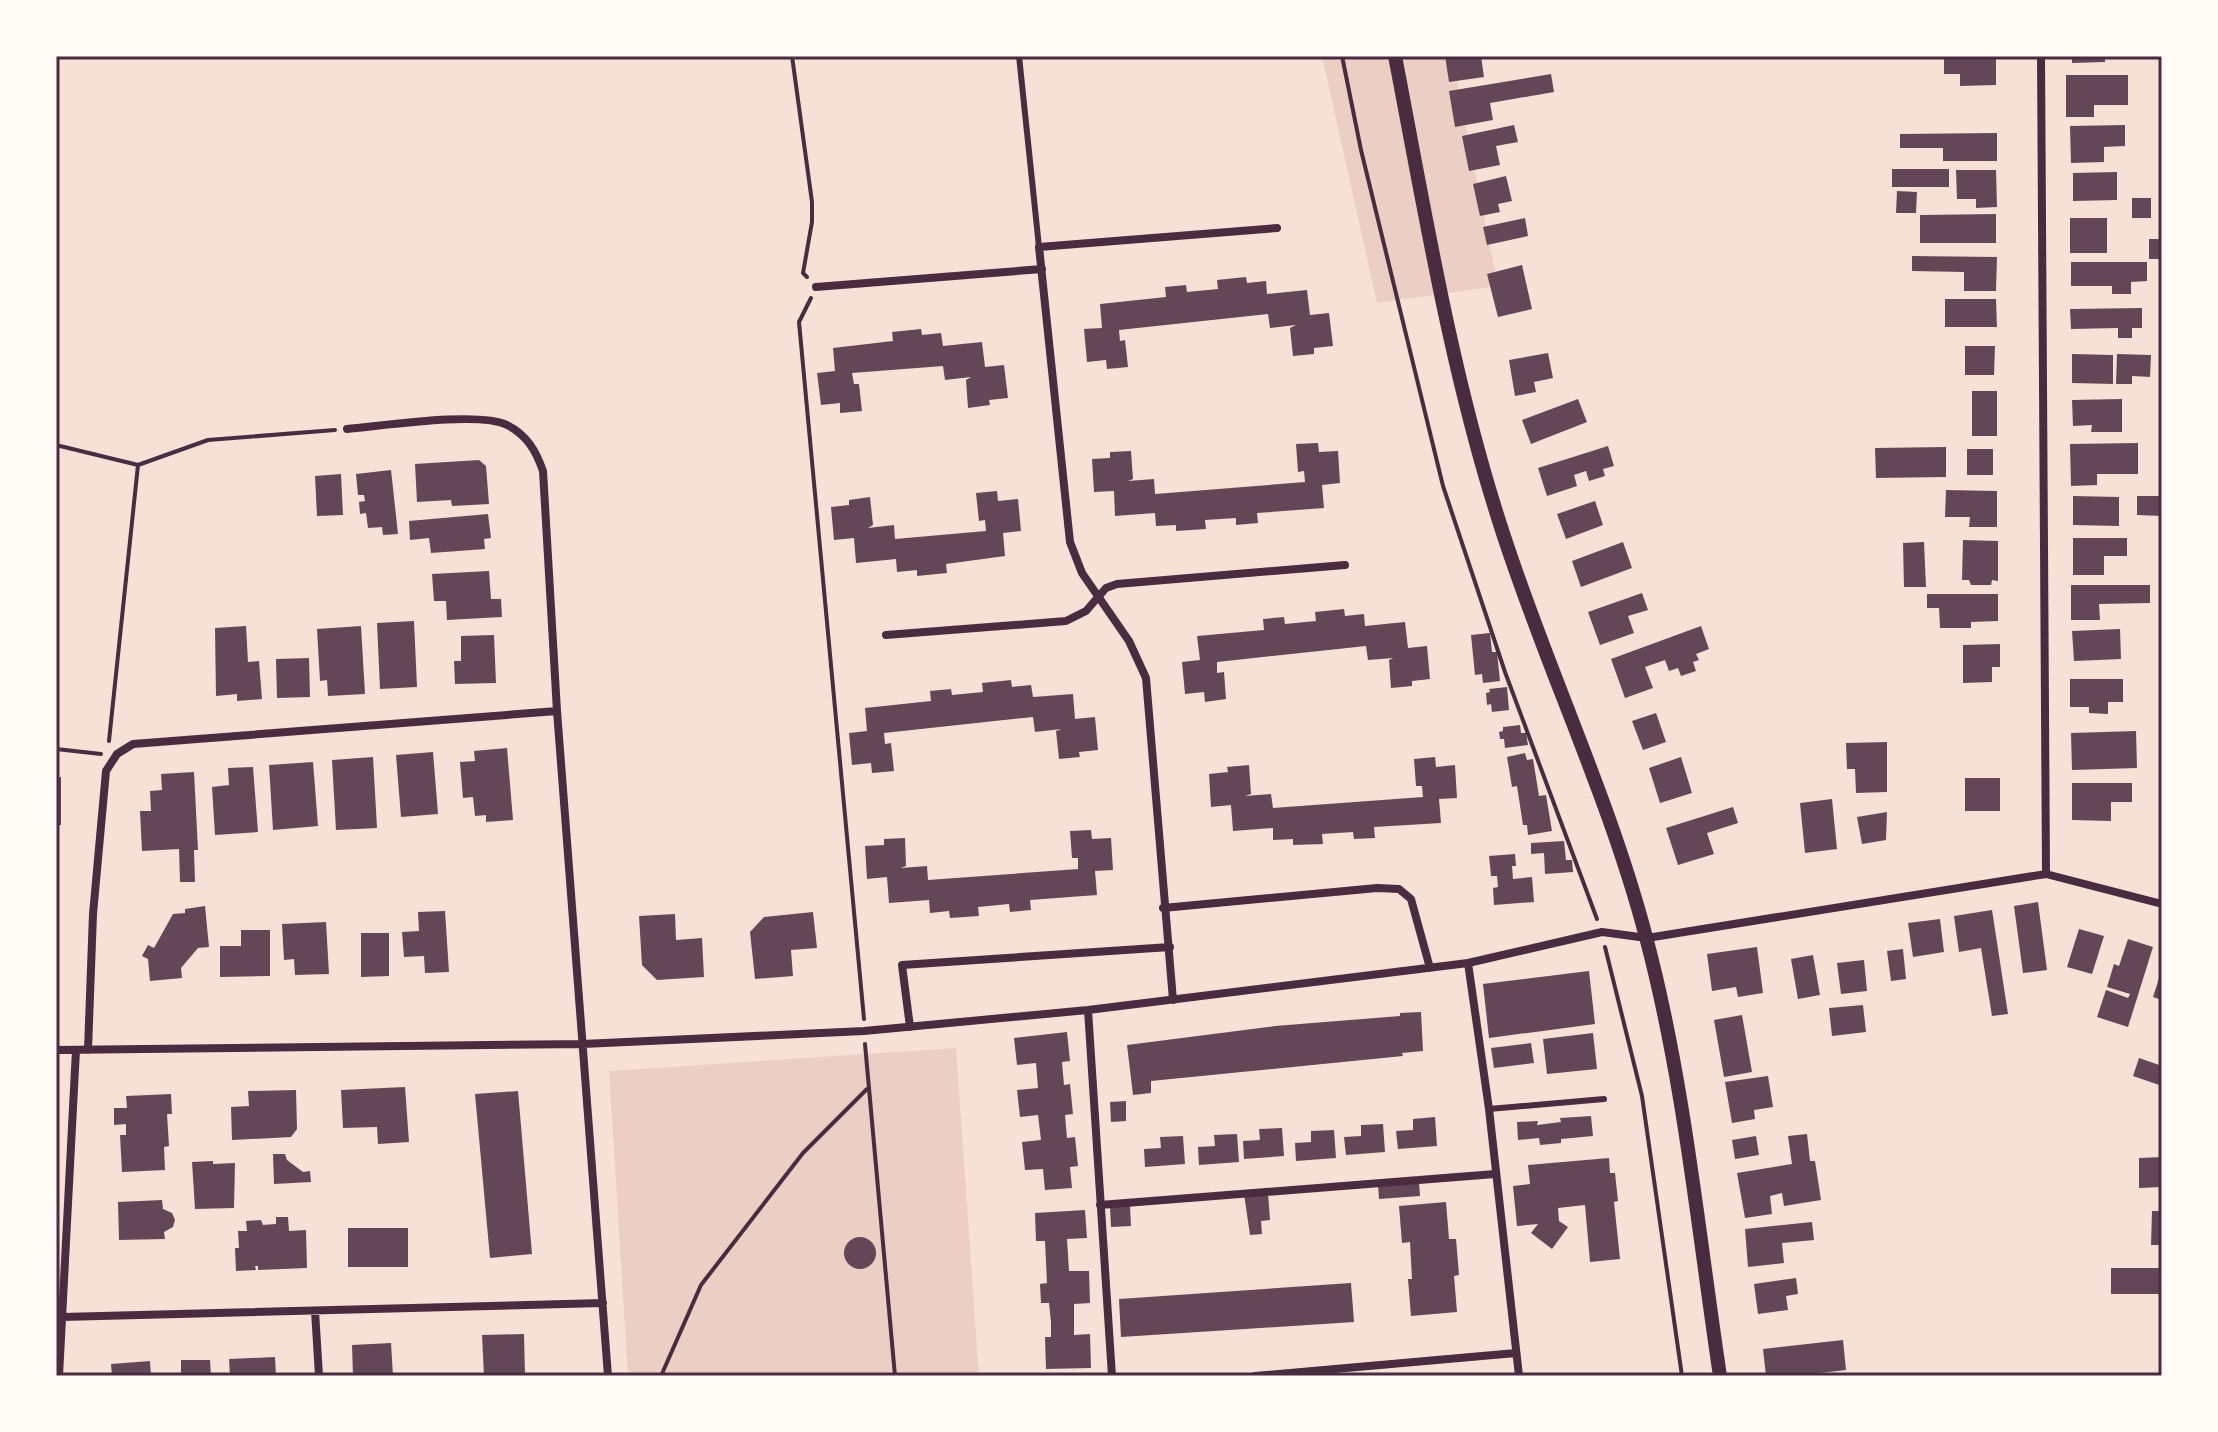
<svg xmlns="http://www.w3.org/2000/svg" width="2218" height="1432" font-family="Signika,sans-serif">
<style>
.green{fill:#ebcfc5}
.building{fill:#644757}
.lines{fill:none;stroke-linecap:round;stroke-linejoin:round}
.path{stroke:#4a2c40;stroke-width:4}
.service{stroke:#4a2c40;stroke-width:6}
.minor{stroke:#4a2c40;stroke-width:8}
.tertiary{stroke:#4a2c40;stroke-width:14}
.neatline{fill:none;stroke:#4a2c40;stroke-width:3}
</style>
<rect width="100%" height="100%" fill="#f7e1d7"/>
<path class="green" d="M1322 56H1452L1498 286 1377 303Z
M956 1048 979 1376H628L609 1071Z"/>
<path class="building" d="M1445 56H1481L1484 77 1449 82Z
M1944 56H1996V85L1960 86V74H1944Z
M2072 56H2105V62L2072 63Z
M1551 74 1554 92 1490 103 1493 120 1455 127 1449 91Z
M2066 75H2128V105H2094V117H2066Z
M1514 125 1518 142 1496 146 1500 165 1469 171 1462 136Z
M2125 125V146L2104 147V162L2071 163 2070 126Z
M1997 133V161H1943V148H1900V134Z
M1892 169H1949V187H1892Z
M1956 170H1996L1997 207 1976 208V199H1957Z
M2117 172V200L2073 201V173Z
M1506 176 1512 201 1498 204 1500 212 1480 216 1473 184Z
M1897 191 1917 192 1916 213H1896Z
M2132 198H2151V218H2132Z
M1996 214V243H1920V215Z
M1525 218 1528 236 1487 245 1483 227Z
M2070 218H2107V253H2070Z
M2149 239H2162V259H2149Z
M1912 256 1997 257 1996 291H1964V272L1912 271Z
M2071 262H2147V281L2131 282V294H2112V286H2071Z
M1522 265 1532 309 1498 317 1487 274Z
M1246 277 1247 283 1266 281 1267 294 1307 290 1310 315 1329 313 1333 346 1314 348V354L1293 356 1290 328 1296 325 1270 328 1268 314 1119 330 1120 341 1125 340 1128 367 1107 369 1106 360 1087 362 1084 329 1102 328 1100 304 1166 297 1165 287 1186 285 1187 292 1218 289 1217 280Z
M1945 299H1996L1997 327H1945Z
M2142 308V328H2132V338H2118V328L2071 329 2070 309Z
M921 329 922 335 941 333 943 346 982 342 985 367 1004 365 1008 398 989 400 990 405 968 408 966 380 971 377 945 380 943 366 852 373 854 384H859L862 411 840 413V403L821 405 817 373 835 371 833 348 893 341 892 332Z
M1965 346H1995L1994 375H1965Z
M1548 353 1553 378 1534 382 1536 392 1515 396 1509 360Z
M2072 354 2113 355V384L2072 383Z
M2117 354 2151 355 2150 377 2132 376V384H2116Z
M1972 391H1997V436H1972Z
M1578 399 1587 422 1531 444 1522 420Z
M2122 399V432H2091L2092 425 2073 426 2072 400Z
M1318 443 1319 452 1338 451 1340 483 1322 485 1324 508 1257 513 1258 523 1236 525V518L1205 520 1206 529 1176 531V525L1156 526 1155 513 1115 516 1114 491 1094 492 1092 459 1110 458V452L1131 451 1133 479 1128 481 1154 479 1155 494 1305 482 1304 471 1298 472 1296 444Z
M2138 443V474H2097V485L2071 486 2070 444Z
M1608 446 1614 466 1603 469 1605 476 1589 481 1586 471 1574 475 1577 486 1547 496 1538 468Z
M1946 447V477L1876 478 1875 448Z
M1967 449H1993V475H1967Z
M479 460 486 466 489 504 452 506 451 500 417 502 415 464Z
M391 470 398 534 383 535 382 527 368 528 366 513 360 514 359 502 365 501 364 495H358L356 474Z
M341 474 343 515 317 516 315 476Z
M1946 490 1997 491V527H1969L1970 517H1945Z
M997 491 998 501 1018 499 1021 531 1003 533 1005 556 946 564 947 573 917 576V570L897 572 896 559 856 563 854 538 834 540 831 507 849 505V500L870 497 873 525 868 528 894 525 895 539 986 531 985 520 979 521 976 493Z
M2073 496 2119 497V526L2073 525Z
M2137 496H2162V516L2137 515Z
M1595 501 1603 525 1566 539 1557 514Z
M488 514 491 538 484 539 485 549 431 553 429 538 410 540 409 521Z
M2073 538H2127V556H2104V575H2073Z
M1963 540 1998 541V581L1992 580 1991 585H1971L1969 580H1962Z
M1623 542 1632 568 1581 587 1572 561Z
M1924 542 1926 587H1904L1903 543Z
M489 571 491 599H501L502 617 447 620 446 601H434L432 574Z
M2071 585H2150V603L2099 604 2100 620H2071Z
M1642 593 1648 610 1628 616 1634 633 1600 645 1588 612Z
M1927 594H1998V621L1971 622V628H1940L1939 608H1927Z
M1344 609 1345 616 1364 614 1365 626 1405 622 1408 648 1427 646 1430 679 1412 681V686L1391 688 1389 660 1393 658 1368 660 1366 646 1217 662V673L1224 672 1226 699 1205 702 1204 692 1185 694 1182 662 1200 660 1197 636 1264 630 1263 619 1284 617 1285 624 1316 621 1315 612Z
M414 621 417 687 380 689 377 623Z
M246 626 248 662 259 661 262 699 237 701V694L216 696 215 628Z
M361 626 365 694 328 696 327 680 320 681 317 629Z
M1701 626 1709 649 1696 654 1699 660 1693 662 1696 671 1681 676 1678 668 1669 671 1665 660 1645 667 1653 688 1625 698 1611 659Z
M2120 629 2121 659 2074 661 2072 631Z
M1490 633 1492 652H1497L1500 681 1483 683 1482 674 1475 675 1471 635Z
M494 635 496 683 455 684 454 661H461V636Z
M2000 644V667H1992V682L1963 683V645Z
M309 658 310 697 277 698 276 659Z
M2070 679H2123V702H2108V714L2089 713V707H2070Z
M1011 680 1012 687 1031 685 1033 697 1073 694 1075 719 1095 717 1098 750 1079 752 1080 757 1059 759 1056 731 1061 729 1035 732 1033 717 884 733 885 744 891 743 894 771 872 773 871 763 852 765 849 733 867 731 865 708 931 701 930 691 951 689 952 695 983 692 982 683Z
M1507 687 1509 710 1492 712 1491 704 1487 705 1486 693 1490 692 1489 689Z
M1656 713 1666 742 1643 750 1632 721Z
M1520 725 1521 733H1526L1528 745 1505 748 1504 739H1500L1499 732 1503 731V727Z
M2136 731 2137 768 2072 770 2071 733Z
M1887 742V792L1856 793 1855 769H1847L1846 743Z
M507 748 513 820 486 822V815L475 816 473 797 463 798 460 762 475 761 474 751Z
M433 752 438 814 401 817 396 755Z
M1525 753 1527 760 1533 759 1539 796 1546 795 1552 831 1528 835 1527 825H1523L1517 786 1512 787 1507 757Z
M373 757 377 828 336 830 332 760Z
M1435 757 1436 767 1455 765 1457 798 1439 799 1441 823 1374 827 1375 838 1354 839 1353 832 1322 834 1323 844 1293 845V839L1273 840V828L1233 831 1231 805 1211 807 1209 774 1228 772 1227 767 1249 765 1251 794 1245 796 1271 794 1273 808 1423 797 1422 786H1416L1414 759Z
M1681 757 1692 793 1660 803 1649 768Z
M313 762 318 826 273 830 269 765Z
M253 767 258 832 215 835 212 787 229 785 228 768Z
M194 772 198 850H194L195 882H180L179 849 142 851 140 811H151L150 791 162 790 161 774Z
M56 777H61V825H56Z
M1965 778H2000V811H1965Z
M2072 783H2132V802H2111V821L2072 820Z
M1832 799 1837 849 1805 853 1800 803Z
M1733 807 1738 823 1707 833 1714 854 1678 865 1666 828Z
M1887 812 1886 840 1862 844 1857 817Z
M1091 830 1092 839 1111 838 1113 870 1095 871 1097 895 1030 900 1031 910 1010 912 1009 904 978 907 979 916 950 918 949 911 930 913 929 900 889 903 887 877 867 879 865 846 884 845V839L905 838 906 866 901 868 927 866 928 880 1078 869V858H1072L1070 831Z
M1564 841 1566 860H1572L1573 872 1545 874 1544 853 1531 854V843Z
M1515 854 1516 866H1512L1513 879 1532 877 1534 902 1494 905 1493 888 1498 887 1497 876H1491L1489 856Z
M2038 902 2047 970 2023 973 2014 906Z
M205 906 209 947 198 948 181 968 182 978 150 981 148 959 142 956 148 945 154 948 173 914 185 913V909Z
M1992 910 2008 1014 1992 1016 1981 948 1959 952 1954 916Z
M445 911 449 972 425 973 424 956 404 957 402 932 419 931 418 912Z
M813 912 817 948 791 950 793 976 755 979 750 932 764 917Z
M675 914 676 940 702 938 704 977 657 980 642 965 639 916Z
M1940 919 1944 952 1913 957 1908 923Z
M326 922 329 974 295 975 294 959 284 960 282 924Z
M2079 929 2104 936 2092 974 2067 967Z
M241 930H270V976L220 977V946H241Z
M361 933H389V976L361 977Z
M2128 939 2153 947 2128 1027 2097 1017 2106 990 2128 998 2130 994 2107 987 2114 964 2119 966Z
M1757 947 1763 993 1738 997 1736 987 1712 991 1707 954Z
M1903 949 1906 979 1891 981 1887 951Z
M1813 955 1820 995 1798 999 1791 959Z
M1864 960 1867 991 1841 994 1837 963Z
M1589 971 1595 1024 1489 1038 1483 984Z
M2161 972H2162V1000L2153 997Z
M1863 1005 1866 1032 1832 1036 1829 1008Z
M1421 1012 1423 1051 1402 1053 1403 1056 1151 1081V1093L1133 1095 1127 1045 1275 1026 1400 1016V1013Z
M1742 1015 1752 1072 1724 1077 1714 1020Z
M1067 1032 1070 1061 1062 1062 1064 1085 1070 1084 1073 1114 1065 1115 1067 1138 1075 1137 1078 1166 1070 1167 1072 1188 1045 1190 1043 1169 1025 1170 1022 1142 1041 1140 1038 1115 1020 1117 1017 1090 1038 1088 1036 1063 1017 1065 1014 1038Z
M1593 1033 1597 1069 1547 1074 1543 1039Z
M1531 1043 1534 1063 1494 1068 1491 1048Z
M2139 1058 2162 1066V1086L2133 1076Z
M1768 1076 1773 1107 1754 1110 1755 1119 1732 1123 1725 1082Z
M405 1087 409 1142 378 1144 377 1127 343 1128 341 1090Z
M296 1090 297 1129 291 1137 232 1140 231 1107 249 1106 248 1091Z
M518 1091 532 1254 490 1258 475 1094Z
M171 1094 172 1114H167L169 1146 164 1147 165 1170 122 1172 120 1135H126V1124L114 1125V1108H127L126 1096Z
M1126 1101V1121L1111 1122 1110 1102Z
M1591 1116 1593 1136 1561 1139V1143L1540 1145 1539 1138 1518 1140 1517 1122 1538 1121 1537 1125 1561 1122 1560 1118Z
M1435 1117 1437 1146 1398 1149 1396 1131 1413 1130V1119Z
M1383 1124 1385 1152 1346 1155 1344 1137 1361 1136V1125Z
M1282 1128 1284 1156 1244 1159 1243 1141 1260 1140 1259 1129Z
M1334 1130 1336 1158 1296 1161 1295 1143 1311 1142V1131Z
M1237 1134 1239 1162 1199 1165 1198 1147 1215 1146 1214 1135Z
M1807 1134 1810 1161H1815L1821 1200 1784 1206 1782 1193 1770 1196 1772 1214 1745 1218 1737 1173 1792 1164 1788 1136Z
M1183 1136 1185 1164 1145 1167 1144 1149 1161 1148 1160 1137Z
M1756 1136 1759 1155 1735 1159 1732 1140Z
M273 1154H285L287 1160 303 1172 310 1171 311 1182 274 1184Z
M2162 1157V1187L2139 1188V1158Z
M1609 1158 1610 1173H1615L1618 1201 1614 1202 1620 1259 1590 1262 1585 1205 1558 1208 1559 1221 1568 1227 1552 1249 1531 1233 1538 1224 1517 1226 1513 1186 1530 1184 1528 1165Z
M213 1161V1164L235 1163 234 1208 195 1209 192 1162Z
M1419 1182 1420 1196 1379 1199 1378 1185Z
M1268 1193 1270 1220 1261 1221 1262 1234 1250 1235 1244 1194Z
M162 1200 163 1209 172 1213 175 1220 173 1227 164 1232 165 1239 119 1240 118 1202Z
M1446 1202 1449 1239H1456L1459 1275 1454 1276 1457 1312 1411 1316 1408 1279H1412L1410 1242 1402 1243 1399 1206Z
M1130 1206 1131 1226 1111 1227 1110 1207Z
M1085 1210 1087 1238 1067 1239 1069 1271H1089L1090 1303 1074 1304V1335L1090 1334 1091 1368 1046 1369 1045 1337H1051V1322L1049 1303H1041L1040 1284 1047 1283 1045 1241H1036L1035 1213Z
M2152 1211H2162V1245H2151Z
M276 1217H288L289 1231 306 1230 307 1268 258 1270V1266H255L256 1270 236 1271 235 1248H239L238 1231H247L246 1221 261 1220 263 1225 276 1224Z
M1812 1222 1814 1240 1782 1243 1784 1263 1748 1267 1745 1229Z
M348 1228H408V1267H348Z
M844 1253a16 16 0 1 1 32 0a16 16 0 1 1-32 0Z
M2111 1268H2162V1294H2111Z
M1796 1278 1798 1294 1786 1296 1788 1310 1758 1314 1754 1284Z
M1351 1283 1354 1322 1121 1337 1119 1299Z
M524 1334 525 1376H484L482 1335Z
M1843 1340 1846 1370 1795 1376H1766L1763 1349Z
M391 1343 393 1376H353L352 1345Z
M275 1357 276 1376H230L229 1359Z
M181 1360H210L211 1376H181Z
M150 1361 151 1376H112L111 1364Z"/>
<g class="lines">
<path class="path" d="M792 56 812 202V222L803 273 807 277
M1342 56 1361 150 1443 486 1505 672 1597 919
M811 298 799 322 864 1019
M56 445 138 465
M109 741 138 465 208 440 335 430
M56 749 101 754
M1605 947 1642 1096 1682 1376
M865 1044 895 1376
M661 1376 701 1285 803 1153 867 1089"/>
<path class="service" d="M1019 56 1039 247
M1489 1109 1604 1099"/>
<path class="minor" d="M2041 56 2046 874
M816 287 1042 269
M347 429C382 426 479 411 507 425 527 435 536 451 543 471L557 711 608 1376
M886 635 1066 621 1086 611 1106 588 1117 584 1345 565
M1163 908 1377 888 1399 889 1411 899 1430 968
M1468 963 1489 1109 1519 1376
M1173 1000 1146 678 1129 641 1082 573 1070 542 1039 247 1277 228
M1088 1010 1112 1376
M910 1027 902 965 1170 947
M56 1050 583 1044 864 1031 1088 1010 1468 963 1602 932 1647 938 2046 874 2162 904
M88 1050 93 914 106 771 117 754 133 744 557 711
M1100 1205 1495 1174
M315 1311 319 1376
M62 1317 603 1303
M59 1376 76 1050
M1255 1376 1516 1353"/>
<path class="tertiary" d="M1395 56C1425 212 1451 372 1500 524 1544 663 1609 796 1646 937 1684 1080 1698 1230 1720 1376"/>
</g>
<rect width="2218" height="1432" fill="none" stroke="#fffaf5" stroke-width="116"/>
<rect x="58" y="58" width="2102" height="1316" class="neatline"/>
</svg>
